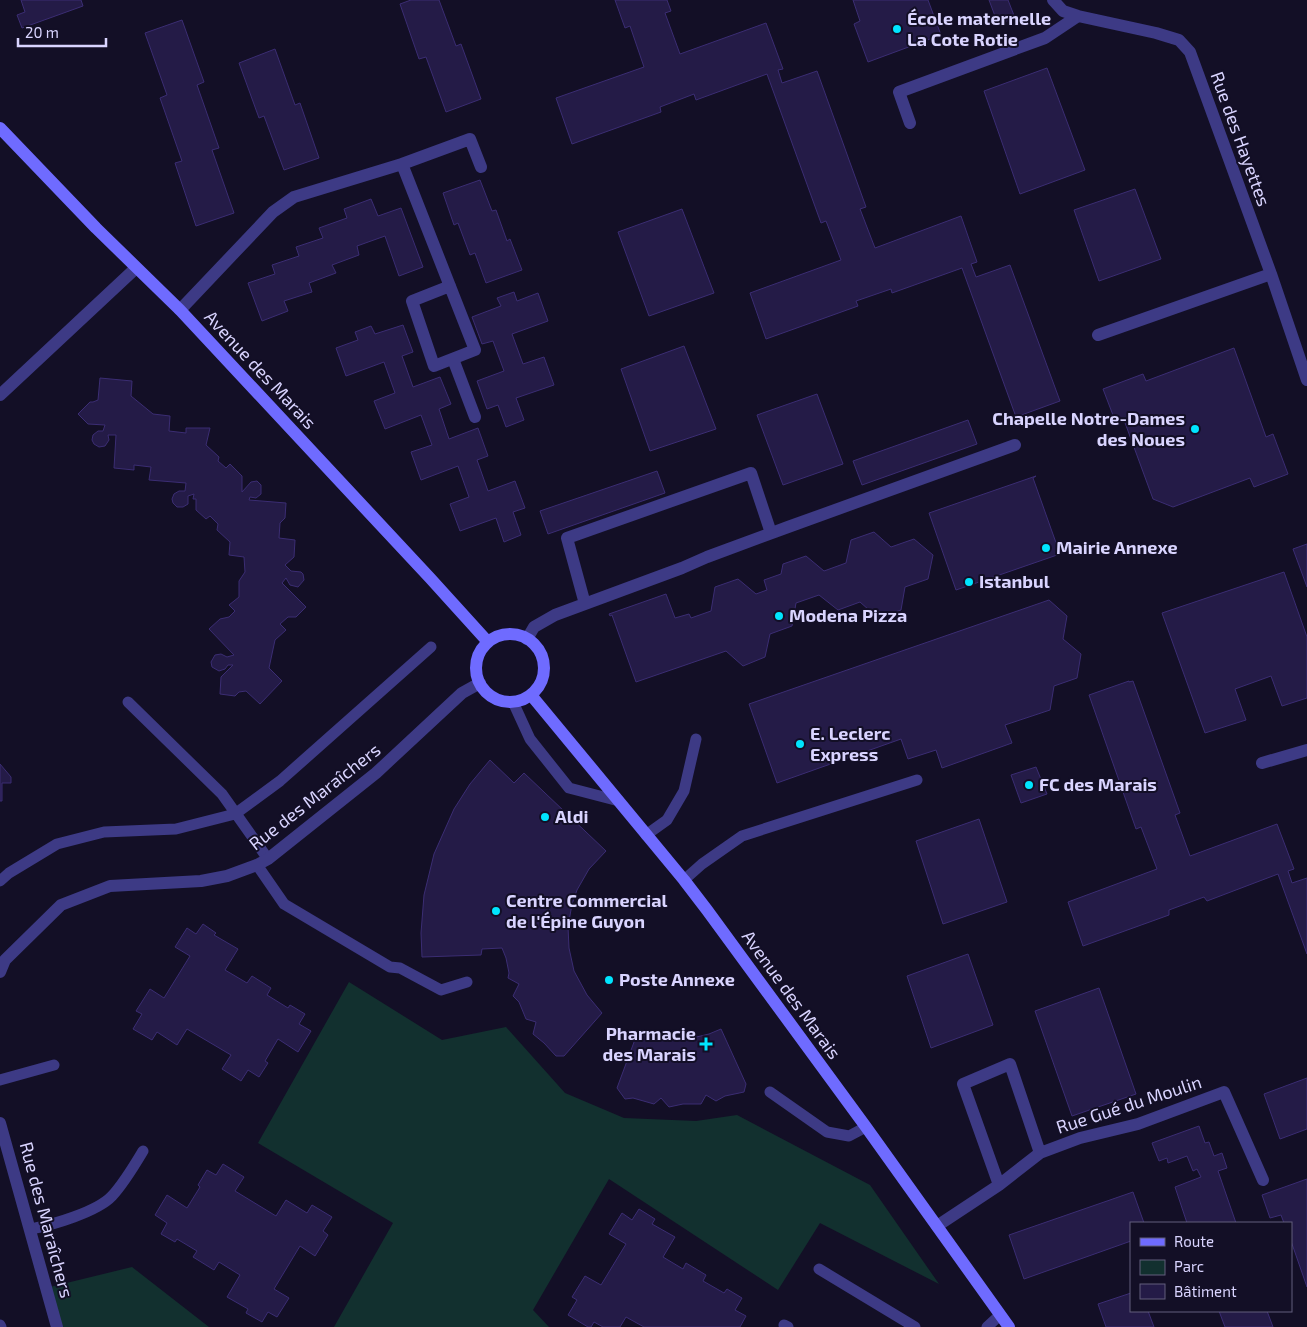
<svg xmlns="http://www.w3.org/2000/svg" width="1307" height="1327" font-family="'Exo 2',sans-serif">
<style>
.green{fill:#12302f}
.building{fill:#241b47;stroke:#3b2d73}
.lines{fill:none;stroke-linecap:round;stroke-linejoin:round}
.lane{stroke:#3d3a85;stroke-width:11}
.street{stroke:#3d3a85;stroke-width:12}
.secondary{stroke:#6f6bff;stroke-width:12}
.poi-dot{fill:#00e5ff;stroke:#130f26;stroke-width:2}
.labels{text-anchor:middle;stroke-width:4;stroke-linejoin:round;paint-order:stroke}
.poi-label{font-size:18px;font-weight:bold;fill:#d9d4ff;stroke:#130f26;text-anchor:start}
.street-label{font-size:18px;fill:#d9d4ff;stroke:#130f26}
</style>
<rect width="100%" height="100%" fill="#130f26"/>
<path class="green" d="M349 982 442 1040 506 1027 565 1093 624 1118 696 1121 737 1115 870 1185 939 1284 820 1223 778 1290 609 1179 533 1310 549 1327H334L393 1223 258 1143Z
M132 1267 209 1327H53L46 1288Z"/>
<path class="building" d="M21 0H81L83 6 22 28 17 15 25 12Z
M411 0H439L456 46 461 44 481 99 446 112 426 57 419 59 400 4Z
M615 0H667L671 11 665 13 680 54 766 23 783 69 778 70 782 83 817 71 866 207 860 209 875 248 961 216 977 262 971 264 976 277 1010 265 1060 401 1016 417 962 268 892 293 891 289 856 301 858 306 766 339 750 293 841 260 826 221 821 223 767 74 696 100 694 94 660 107 661 112 572 144 556 98 644 67 630 26 625 28Z
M853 0H928L941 35 868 62 854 24 860 21Z
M989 0H1008L1015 18 998 24Z
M182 20 204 82 197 85 219 148 212 150 234 213 196 226 175 163 182 161 160 98 167 95 145 33Z
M275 49 295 105 300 103 319 158 284 170 264 116 259 118 239 63Z
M1047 68 1085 170 1020 194 984 91Z
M480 180 492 211 496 210 507 241 510 239 522 270 486 283 475 253 470 255 458 223 454 225 443 193Z
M1135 189 1161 259 1099 281 1074 210Z
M371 199 378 216 401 208 423 267 399 276 385 236 357 246 359 255 332 265 336 273 309 283 312 292 284 301 288 311 262 321 248 283 275 274 272 265 299 256 296 247 323 238 319 228 347 218 344 209Z
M682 209 714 293 649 316 618 232Z
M514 292 517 301 538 293 548 321 512 334 523 364 544 357 554 385 516 398 524 420 506 427 498 405 487 409 477 381 504 371 493 341 482 344 472 317 501 306 497 298Z
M403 325 413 352 402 356 413 387 440 377 451 404 439 409 449 439 478 428 488 456 477 460 488 491 515 481 525 508 513 512 521 535 504 542 496 518 460 531 450 504 469 497 458 466 421 480 411 452 432 445 421 415 385 429 374 401 395 393 384 362 346 376 336 348 358 340 355 332 371 326 375 334Z
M684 346 716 429 650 451 621 369Z
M1234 348 1266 437 1273 434 1288 474 1254 487 1250 478 1173 507 1153 499 1124 420 1116 423 1103 389 1143 374 1146 381Z
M100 378 132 381 131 396 153 414 170 416 169 431 186 433V428H210L206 445 219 457 218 461 226 468 230 464 242 476V492L251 482 257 481 261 485V494L256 498 250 497 249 500 286 503 285 518 280 523 279 538 295 540 294 557 285 565 291 571 301 572 303 574 304 580 298 587 290 585 286 578 282 583 306 607 296 617H288L280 624 286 630 275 640 269 668 282 681 260 704 246 691 239 692 235 696 220 694 221 677 233 665H228L225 669 219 671 212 667 211 662 215 655 221 654 227 657 234 655 209 629 220 619 229 617 235 611 229 605 239 597V581L245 572 244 557 229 555 230 542 217 530 218 524 210 516 206 519 196 510V499H193L194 494 188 496V504L183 507H177L173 503 172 499 174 494 179 491H185L186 483 149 480 151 467 134 465V470L114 468 116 435H108L109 440 105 446 99 447 94 444 92 440 93 435 98 431H103L105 425 88 424 78 414 90 402H93L98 400Z
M817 394 843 464 783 485 757 415Z
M968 420 977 444 862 485 853 461Z
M657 471 665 493 548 534 540 511Z
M1036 476 1033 478 1060 554 956 590 929 513Z
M874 532 891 547 914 539 933 555 928 579 905 587 901 610 878 618 860 602 838 610 819 595 796 603 792 626 770 634 765 657 743 666 726 651 636 682 612 615 610 616 609 614 666 594 675 618 689 614 691 618 711 611 715 587 738 579 756 594 767 590 764 580 781 574 783 564 806 556 824 571 846 563 851 540Z
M1307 544V587L1293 549Z
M1284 572 1307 637V698L1282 706 1271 676 1235 689 1246 720 1205 733 1162 613Z
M1049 600 1067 616 1063 639 1081 654 1077 678 1054 686 1050 710 1005 725 1012 743 942 768 936 750 908 759 901 739 777 783 749 704Z
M1129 681V682L1133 681 1180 813 1175 815 1190 856 1277 824 1294 869 1288 871 1292 883 1307 878V954L1278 874 1207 901 1204 897 1169 910V915L1083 946 1068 902 1157 869 1141 827 1136 829 1089 695Z
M490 760 514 783 524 773 606 851 589 869 577 890 572 904 568 927 569 948 574 971 587 995 602 1013 564 1056H556L544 1043 533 1034 536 1022 526 1019 519 1002 513 996 519 984 508 978 509 973 506 958 502 948 482 949 481 955 422 957 421 933 424 895 434 854 454 809 470 784Z
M0 764 11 777V783H2V801H0Z
M1036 767 1047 794 1021 803 1011 775Z
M979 819 1007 902 943 924 916 841Z
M203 924 216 933 214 935 238 949 225 970 247 983 252 976 271 988 267 995 288 1008 290 1005 305 1014 299 1024 311 1031 298 1052 278 1039 265 1061 268 1063 259 1077 248 1070 241 1081 222 1069 231 1055 187 1029 177 1045 157 1032 152 1040 133 1029 142 1014 136 1011 150 989 164 998 190 956 175 947 187 928 196 934Z
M968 954 993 1025 931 1048 907 976Z
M1099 988 1136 1094 1072 1116 1035 1011Z
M721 1029 746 1084 744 1092 725 1096 716 1101 706 1095 701 1104H683L669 1107 661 1098 654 1104 633 1098 625 1099 617 1088 637 1034 663 1040H684L709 1034Z
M1307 1078V1129L1280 1139 1264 1094Z
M1199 1126 1205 1143 1209 1142 1214 1156 1222 1153 1227 1168 1218 1171 1236 1223H1187L1175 1187 1201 1177 1197 1169 1193 1171 1187 1156 1168 1163 1167 1158 1159 1161 1152 1143Z
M223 1164 244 1177 235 1191 276 1216 286 1200 307 1213 312 1205 332 1217 323 1231 328 1235 315 1256 300 1246 274 1289 289 1298 277 1317 268 1312 262 1322 246 1313 248 1309 227 1297 240 1275 219 1262 214 1270 193 1257 197 1251 177 1239 175 1242 161 1234 167 1223 155 1215 167 1195 187 1208 200 1187 198 1185 207 1170 216 1175Z
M1307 1179V1287L1291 1241V1223H1284L1281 1215 1270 1218 1262 1195Z
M1133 1192 1144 1223H1131V1241L1024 1279 1009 1235Z
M639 1209 655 1219 652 1224 675 1237 663 1257 683 1269 686 1263 706 1275 703 1281 724 1293 727 1289 742 1298 735 1310 746 1316 740 1327H644L626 1317 620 1327H603L594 1322 591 1327H588L568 1315 577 1300 572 1297 585 1276 601 1285 626 1244 609 1234 622 1213 632 1220Z
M1131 1293V1311H1148L1154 1327H1106L1098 1304Z
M1219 1311H1267L1273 1327H1225Z"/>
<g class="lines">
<path class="lane" d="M128 702 222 794 268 859
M513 702 530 739 569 788 619 801
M646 835 667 820 684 791 696 739
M257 865 284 904 390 967 400 968 441 990 467 982
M684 880 702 864 742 836 917 780
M0 881 9 873 57 844 104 832 176 829 235 814 280 781 431 647
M0 1080 54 1065
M770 1092 827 1132 849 1136 866 1127
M31 1229C52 1225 97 1212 112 1196 124 1183 134 1166 143 1151
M819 1269 915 1327
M0 1325 1 1327
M784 1325 788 1327
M987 1327 1000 1315"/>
<path class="street" d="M1053 0 1063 11 1078 16 1156 33 1179 40 1190 52 1271 274 1307 380
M910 123 899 92 1045 38 1078 16
M402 164 470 139 481 167
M180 310 273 212 294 197 402 164 475 350 434 366 412 301 450 286
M1098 335 1271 274
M453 359 475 417
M0 395 136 268
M585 604 567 538 751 473 771 533
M527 639 534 627 555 615 682 568 707 557 788 527 1015 445
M1262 763 1307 750
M0 972 5 960 61 905 110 886 201 881 227 876 257 865 268 859 376 773 462 693 480 683
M0 1123 57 1327
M999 1185 963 1084 1010 1064 1040 1153
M937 1226 999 1185 1040 1153 1080 1138 1138 1124 1224 1092 1263 1180"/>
<path class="secondary" d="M0 128 96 228 180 310 430 578 488 642
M476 668a34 34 0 1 1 68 0a34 34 0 1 1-68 0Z
M531 695 684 880 707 910 866 1127 1009 1327"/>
</g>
<g class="poi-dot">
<circle cx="897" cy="29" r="5"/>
<circle cx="1195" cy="429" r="5"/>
<circle cx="1046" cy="548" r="5"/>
<circle cx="969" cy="582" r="5"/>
<circle cx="779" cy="616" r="5"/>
<circle cx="800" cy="744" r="5"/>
<circle cx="1029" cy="785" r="5"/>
<circle cx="545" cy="817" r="5"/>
<circle cx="496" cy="911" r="5"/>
<circle cx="609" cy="980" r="5"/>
<path d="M703.5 1036.5h5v5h5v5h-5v5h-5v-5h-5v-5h5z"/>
</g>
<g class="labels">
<g class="poi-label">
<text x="907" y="25">École maternelle<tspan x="907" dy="21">La Cote Rotie</tspan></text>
<text x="1185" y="425" text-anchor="end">Chapelle Notre-Dames<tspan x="1185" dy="21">des Noues</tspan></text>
<text x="1056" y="554">Mairie Annexe</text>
<text x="979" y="588">Istanbul</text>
<text x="789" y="622">Modena Pizza</text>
<text x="810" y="740">E. Leclerc<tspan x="810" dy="21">Express</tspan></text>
<text x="1039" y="791">FC des Marais</text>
<text x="555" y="823">Aldi</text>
<text x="506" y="907">Centre Commercial<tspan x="506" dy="21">de l'Épine Guyon</tspan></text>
<text x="619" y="986">Poste Annexe</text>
<text x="696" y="1040" text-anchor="end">Pharmacie<tspan x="696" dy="21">des Marais</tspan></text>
</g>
<g class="street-label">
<text transform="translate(1240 139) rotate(70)" y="6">Rue des Hayettes</text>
<text transform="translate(260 370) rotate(47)" y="6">Avenue des Marais</text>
<text transform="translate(315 797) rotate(-38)" y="6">Rue des Maraîchers</text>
<text transform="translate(791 995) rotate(54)" y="6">Avenue des Marais</text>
<text transform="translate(1129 1105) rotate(-18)" y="6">Rue Gué du Moulin</text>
<text transform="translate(46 1220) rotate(75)" y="6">Rue des Maraîchers</text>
</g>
</g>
<rect x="1130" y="1222" width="162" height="90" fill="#130f26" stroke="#625e7d"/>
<rect x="1140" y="1238" width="25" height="8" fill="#6f6bff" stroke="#625e7d"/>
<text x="1174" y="1247" font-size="15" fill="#d9d4ff">Route</text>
<rect x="1140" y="1260" width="25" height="15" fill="#12302f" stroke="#625e7d"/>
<text x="1174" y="1272" font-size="15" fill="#d9d4ff">Parc</text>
<rect x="1140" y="1284" width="25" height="15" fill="#241b47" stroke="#625e7d"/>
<text x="1174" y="1297" font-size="15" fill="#d9d4ff">Bâtiment</text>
<path d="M18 38v8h88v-8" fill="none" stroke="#d9d4ff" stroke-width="2.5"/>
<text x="25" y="38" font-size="15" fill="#d9d4ff" stroke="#130f26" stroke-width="4" paint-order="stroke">20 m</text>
</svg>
